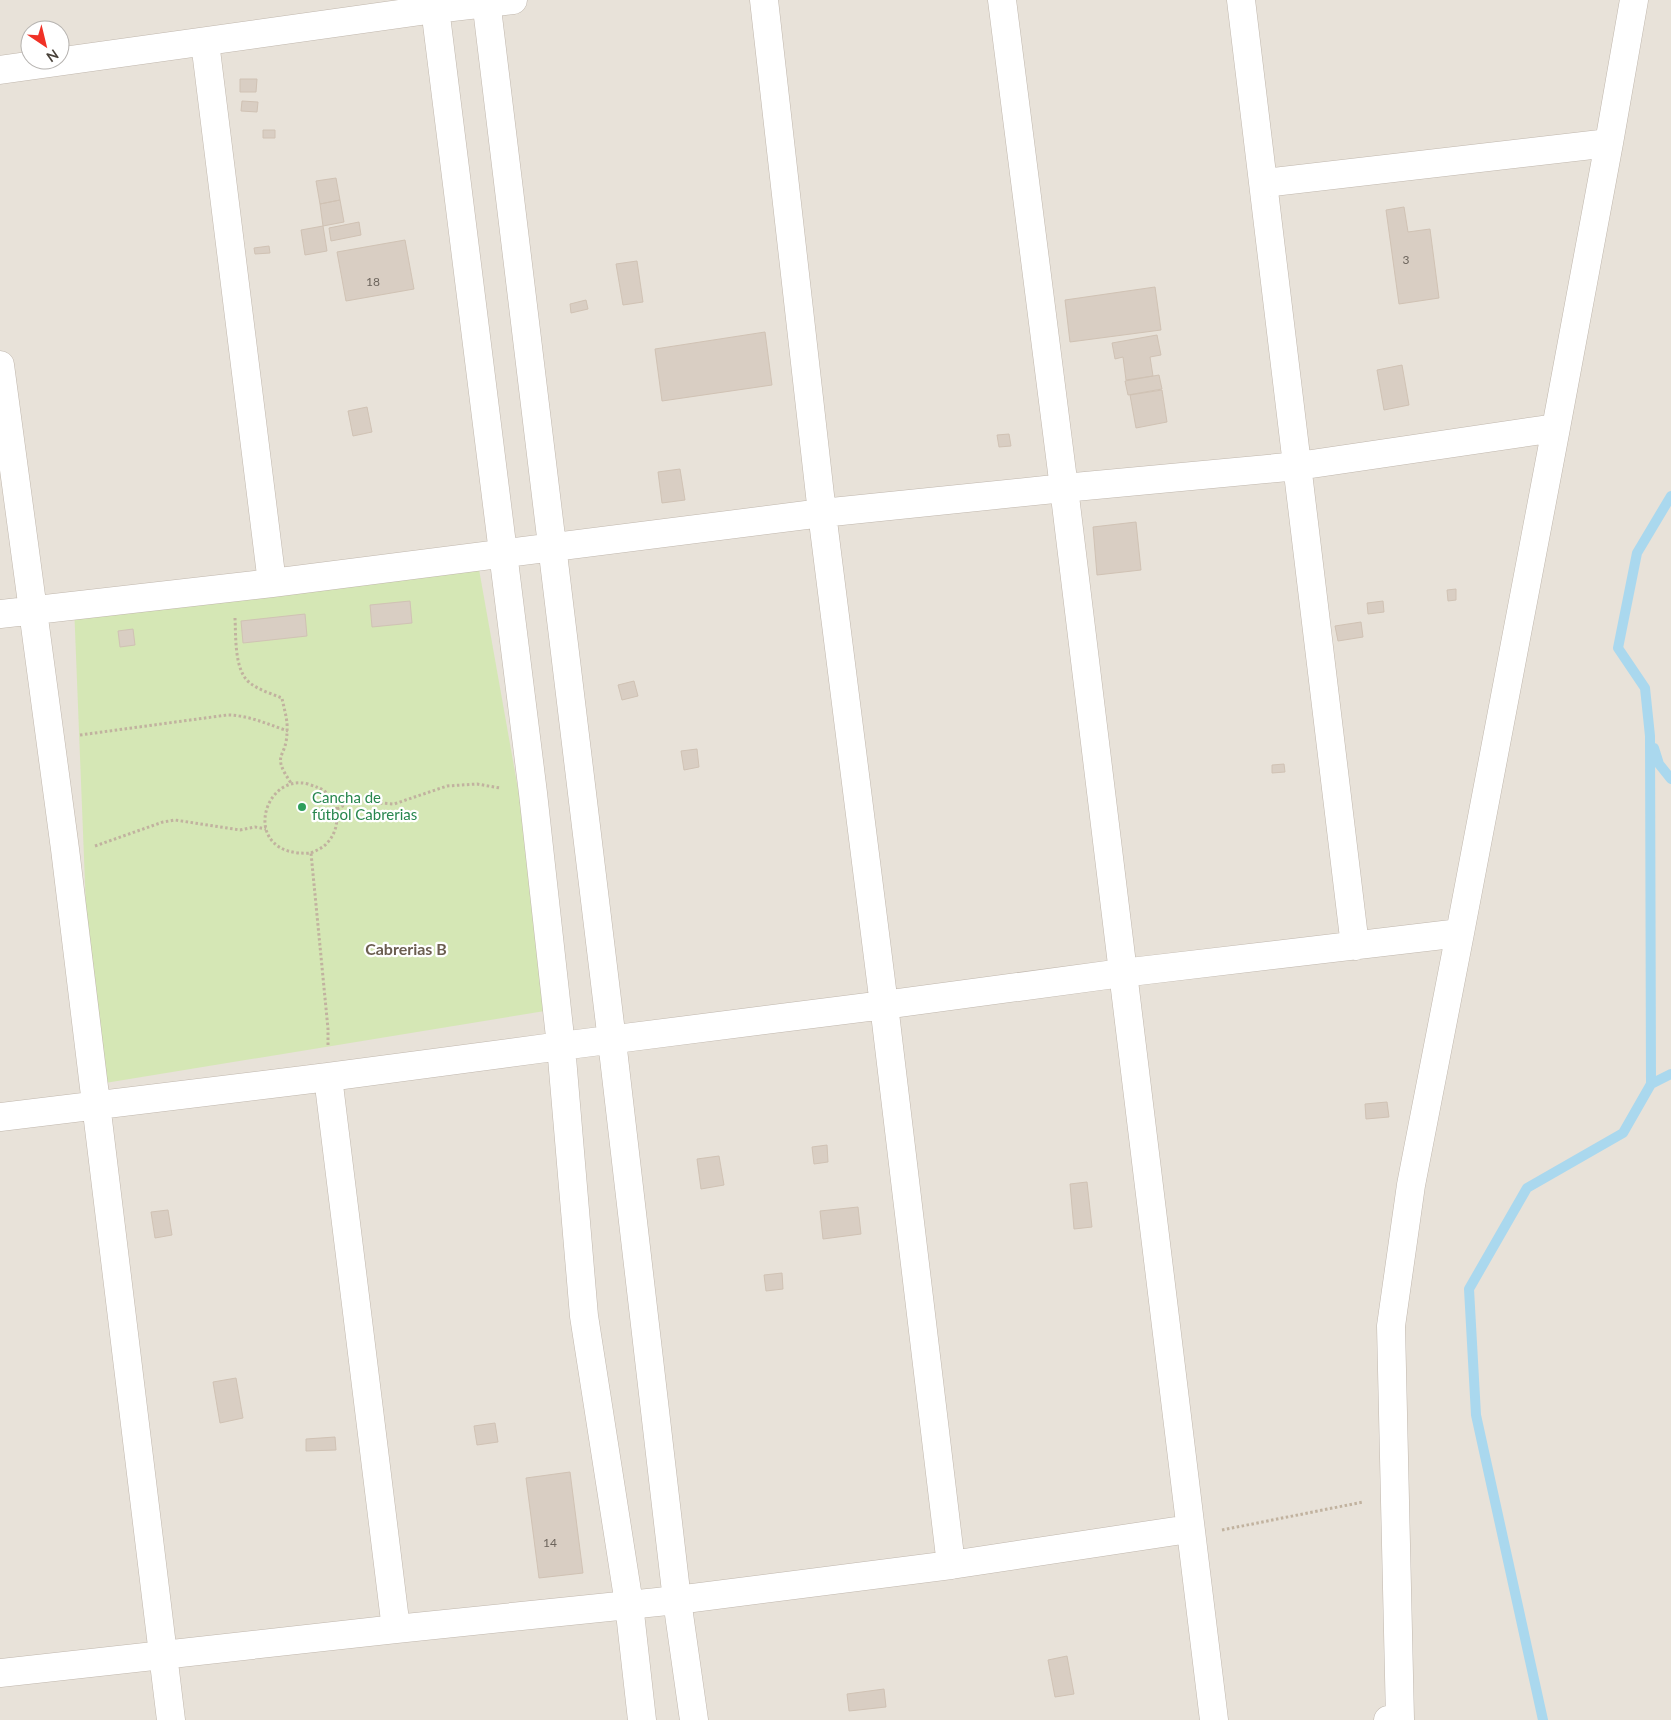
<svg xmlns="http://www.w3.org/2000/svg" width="1671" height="1720" font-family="Lato,sans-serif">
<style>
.residential{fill:#e8e2d9;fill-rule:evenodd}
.green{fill:#d5e7b5}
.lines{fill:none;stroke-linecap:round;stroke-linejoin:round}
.stream{stroke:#aad8ee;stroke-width:10}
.building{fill:#d9cec3;stroke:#d0c2b4}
.minor-casing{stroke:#c0b7ad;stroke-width:29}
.path{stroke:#c1b29f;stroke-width:3;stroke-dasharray:2.5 2.5;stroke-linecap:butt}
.minor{stroke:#fff;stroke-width:28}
.leisure-dot{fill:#2e9e5b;stroke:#fff;stroke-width:2}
.labels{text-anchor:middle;stroke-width:4.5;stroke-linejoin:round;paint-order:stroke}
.number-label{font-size:12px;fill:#6c645c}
.leisure-label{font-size:15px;fill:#27864d;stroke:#fff;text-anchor:start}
.neighbourhood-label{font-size:16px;font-weight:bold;fill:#6b5e50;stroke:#fff}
</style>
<rect width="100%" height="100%" fill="#f4f1eb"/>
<path class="residential" d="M0 0H1671V1720H0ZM30 30H60V60H30Z"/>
<path class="green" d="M477 558 557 1009 93 1085 74 605Z"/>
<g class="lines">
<path class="stream" d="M1654 748 1659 764 1671 779
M1651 1084 1671 1074
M1543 1720 1476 1415 1469 1289 1527 1188 1623 1133 1651 1084 1650 736 1645 688 1618 648 1637 553 1671 496"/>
</g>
<path class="building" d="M240 79H257L256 92H240Z
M242 101 258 102 257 112 241 111Z
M263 130H275V138H263Z
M336 178 340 200 320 204 316 181Z
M340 200 344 222 323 226 320 204Z
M1404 207 1408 232 1430 229 1439 298 1399 304 1386 210Z
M359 222 361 235 331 241 329 228Z
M323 226 327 251 305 255 301 230Z
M405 240 414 289 346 301 337 252Z
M269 246 270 253 255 254 254 248Z
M637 261 643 302 623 305 616 264Z
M1155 287 1161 330 1070 342 1065 300Z
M586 300 588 309 571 313 570 304Z
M765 332 772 385 662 401 655 349Z
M1157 335 1161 355 1150 357 1153 376 1126 380 1123 357 1115 359 1112 343Z
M1402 365 1409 405 1384 410 1377 370Z
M1159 375 1162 389 1128 395 1125 381Z
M1162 390 1167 422 1136 428 1130 395Z
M367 407 372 432 353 436 348 411Z
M1009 434 1011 446 999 447 997 435Z
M680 469 685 500 662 503 658 472Z
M1136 522 1141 570 1097 575 1093 527Z
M1456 589V600L1448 601 1447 590Z
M410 601 412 623 372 627 370 605Z
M1383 601 1384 612 1368 614 1367 603Z
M305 614 307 636 243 643 241 621Z
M1361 622 1363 637 1338 641 1335 626Z
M133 629 135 645 120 647 118 631Z
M634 681 638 696 622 700 618 685Z
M697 749 699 767 684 770 681 751Z
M1284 764 1285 772 1272 773V765Z
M1387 1102 1389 1117 1366 1119 1365 1104Z
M827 1145 828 1162 814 1164 812 1147Z
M719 1156 724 1185 701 1189 697 1159Z
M1087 1182 1092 1227 1074 1229 1070 1184Z
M858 1207 861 1234 823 1239 820 1211Z
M168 1210 172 1235 155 1238 151 1212Z
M782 1273 783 1289 766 1291 764 1275Z
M236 1378 243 1418 220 1423 213 1382Z
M495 1423 498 1442 477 1445 474 1426Z
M335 1437 336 1450 306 1451V1439Z
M570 1472 583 1573 539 1578 526 1478Z
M1067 1656 1074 1694 1055 1697 1048 1660Z
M884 1689 886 1707 849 1711 847 1694Z"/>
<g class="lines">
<g class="minor-casing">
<path id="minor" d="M434 0 533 793 561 1046 584 1316 629 1604 642 1720
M486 0 612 1041 677 1600 694 1720
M764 0 822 513 884 1005 951 1565
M1002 0 1064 488 1214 1720
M1241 0 1355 946
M205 42 272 583
M0 70 435 9 513 0
M1264 183 1609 143
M0 365 65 849 171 1720
M0 614 272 583 822 513 1064 488 1298 466 1556 428
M328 1077 396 1629
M0 1117 328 1077 561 1046 884 1005 1122 973 1460 933
M0 1673 396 1629 677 1600 951 1565 1189 1529
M1388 1720 1400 1719 1391 1326 1411 1185 1460 933 1556 428 1609 143 1634 0"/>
</g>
<path class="path" d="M235 618C236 636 234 671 250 683 259 690 272 694 282 698 284 709 288 720 287 731 287 760 270 752 291 783
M80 735 227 715C248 715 267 724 288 731
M337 809 352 801 394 804 447 786 477 784 500 788
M95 846 163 822 175 820 240 830 255 827 266 829
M311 853C317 850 323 848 327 843 340 830 340 807 328 794 322 788 316 787 308 784 262 772 239 858 311 853L328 1029V1047
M1222 1530 1363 1502"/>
<use href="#minor" class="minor"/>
</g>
<circle class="leisure-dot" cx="302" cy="807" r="5"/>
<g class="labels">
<g class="number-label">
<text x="1406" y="264">3</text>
<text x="373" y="286">18</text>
<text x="550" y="1547">14</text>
</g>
<g class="leisure-label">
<text x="312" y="803">Cancha de<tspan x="312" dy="17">fútbol Cabrerias</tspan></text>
</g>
<g class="neighbourhood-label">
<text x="406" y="955">Cabrerias B</text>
</g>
</g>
<g transform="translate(45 45) rotate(145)"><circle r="24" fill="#ffffff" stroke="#b6b3b0"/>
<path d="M0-4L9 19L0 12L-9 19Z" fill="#f03126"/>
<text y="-8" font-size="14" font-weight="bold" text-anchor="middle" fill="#484139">N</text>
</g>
</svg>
